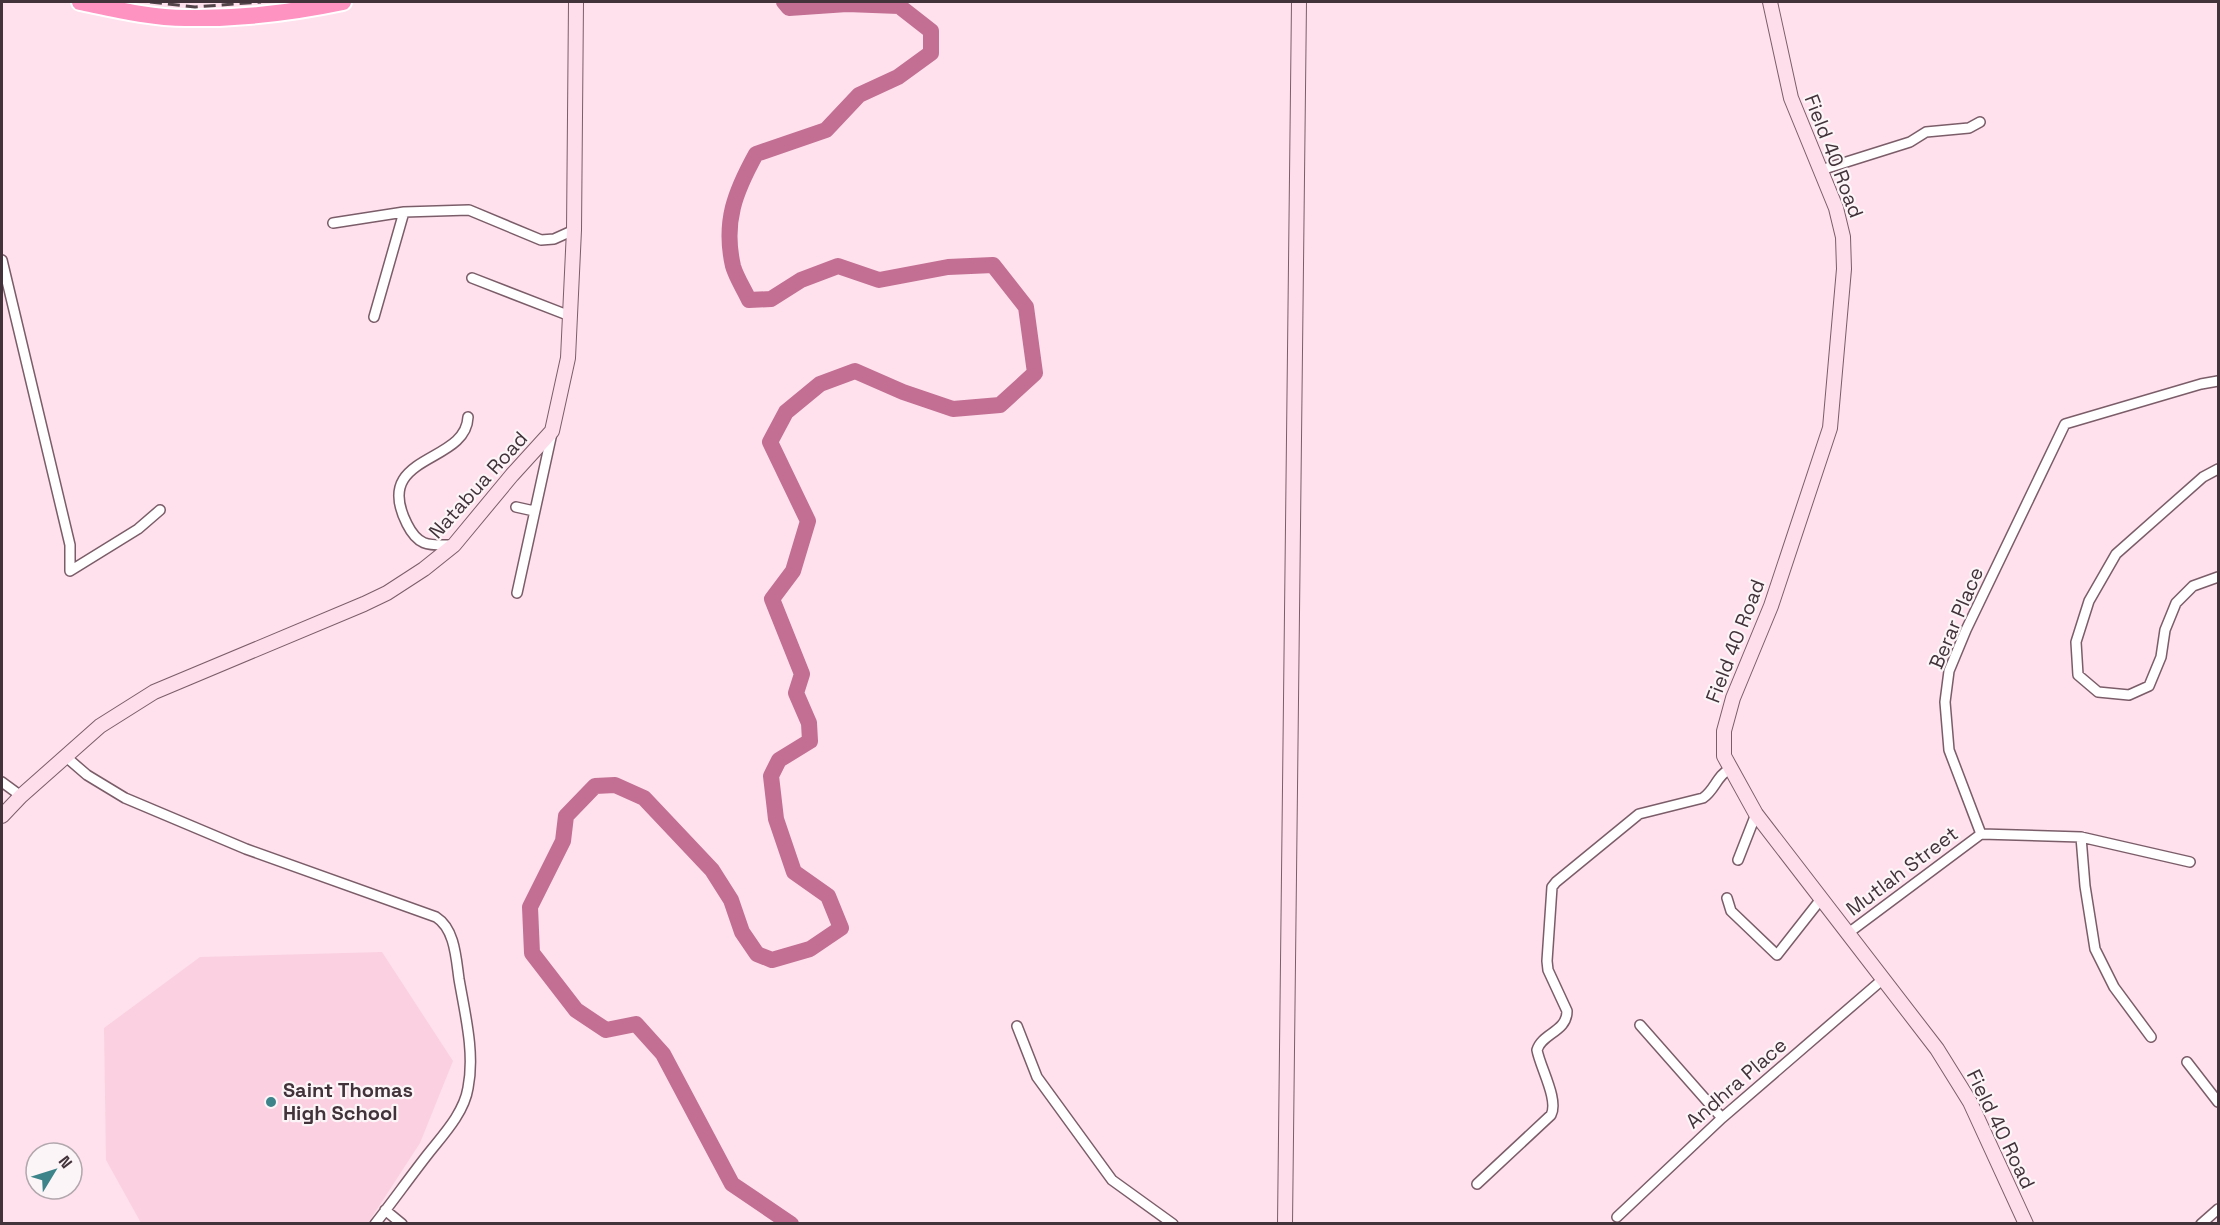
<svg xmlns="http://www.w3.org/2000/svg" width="2220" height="1225" font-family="'Space Grotesk',sans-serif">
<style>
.built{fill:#fbd0e0}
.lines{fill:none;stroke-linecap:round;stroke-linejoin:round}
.river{stroke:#c26f93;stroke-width:16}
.street-casing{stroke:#7b5d69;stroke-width:12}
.secondary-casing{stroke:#7b5d69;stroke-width:16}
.highway-casing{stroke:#fff;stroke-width:20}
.street{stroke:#fff;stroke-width:9}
.secondary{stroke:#ffdeec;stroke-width:14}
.highway{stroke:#fe92c1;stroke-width:16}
.rail{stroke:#54454b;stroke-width:3;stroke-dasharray:12 6;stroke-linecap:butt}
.poi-dot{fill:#3c848a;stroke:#fcf5f8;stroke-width:2}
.labels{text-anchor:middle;stroke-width:4.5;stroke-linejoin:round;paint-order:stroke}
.street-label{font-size:20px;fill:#413339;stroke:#fcf5f8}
.poi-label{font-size:20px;font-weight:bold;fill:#413339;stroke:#fcf5f8;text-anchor:start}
</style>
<rect width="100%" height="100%" fill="#fee1ec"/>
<path class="built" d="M382 952 453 1061 420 1143 368 1223H141L106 1160 104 1028 200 957Z"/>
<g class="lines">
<path class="river" d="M784 2 789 8 847 4 899 6 931 31V53L898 77 859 95 826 130 756 154C735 192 723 222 733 266 736 277 744 289 749 300L771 299 801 280 838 266 879 280 948 267 993 265 1026 307 1035 373 1000 405 953 409 903 392 855 371 820 384 786 412 770 442 808 521 793 571 772 599 802 674 796 693 809 723 810 741 779 760 771 776 776 819 794 872 828 896 841 928 810 949 772 960 757 954 742 932 731 900 712 870 644 798 615 785 595 786 566 816 563 841 530 907 532 953 576 1010 606 1030 636 1024 663 1054 732 1184 791 1224"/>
<g class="street-casing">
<path id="street" d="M1821 170 1910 142 1926 132 1969 128 1980 122
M333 223 404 212 469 210 541 240 554 239 574 230
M2 260 70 545V571L138 529 160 510
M472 278 570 316
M374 317 404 212
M2218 469 2203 477 2116 554 2089 601 2076 642 2078 675 2098 692 2129 695 2149 686 2161 657 2165 630 2176 603 2193 586 2218 577
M516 507 534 511
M454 545C430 545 419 548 407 524 371 453 466 465 468 417
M517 593 552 433
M65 756 87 775 125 798 246 849 436 917C455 929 456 958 459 979 465 1014 475 1053 468 1088 464 1113 443 1135 428 1154 410 1177 393 1201 375 1224
M2 782 21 796
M1981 834 1949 750 1945 702 1949 671 1966 630 2065 424 2201 384 2218 381
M2081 837 2085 886 2095 949 2114 987 2151 1037
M1738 860 1756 814
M1727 898 1731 911 1777 955 1821 899
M1847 934 1981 834 2081 837 2190 862
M1640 1025 1722 1118
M1017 1026 1037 1077 1112 1180 1173 1224
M2187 1062 2218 1102
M1477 1184 1551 1115C1559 1100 1540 1067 1537 1050 1542 1033 1567 1032 1567 1011L1548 970 1547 961 1552 887 1556 882 1639 814 1703 798C1715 790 1717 775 1730 769
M385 1210 402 1224
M1617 1217 1722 1118 1882 980
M2201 1224 2218 1209"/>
</g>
<g class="secondary-casing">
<path id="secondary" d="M1770 2 1791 98 1836 208 1843 237 1844 269 1830 428 1771 606 1733 698 1724 731V756L1756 814 1937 1049 1970 1102 2026 1224
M2 816 21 796 100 726 154 692 364 604 387 593 424 569 454 545 512 475 552 431 568 358 574 230 576 2
M1285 1224 1299 2"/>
</g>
<g class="highway-casing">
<path id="highway" d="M80 2C114 9 151 18 186 18 239 19 291 13 343 2"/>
</g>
<use href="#street" class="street"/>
<use href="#secondary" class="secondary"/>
<use href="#highway" class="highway"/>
<path class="rail" d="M150 2 195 7 261 2"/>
</g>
<circle class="poi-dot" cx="271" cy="1102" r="6"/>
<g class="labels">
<g class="street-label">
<text transform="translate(1834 156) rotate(69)" y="7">Field 40 Road</text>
<text transform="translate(478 485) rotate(-48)" y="7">Natabua Road</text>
<text transform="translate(1956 618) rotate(-67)" y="7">Berar Place</text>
<text transform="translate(1735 641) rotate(-69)" y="7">Field 40 Road</text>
<text transform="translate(1902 871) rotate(-37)" y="7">Mutlah Street</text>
<text transform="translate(1736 1083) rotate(-41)" y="7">Andhra Place</text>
<text transform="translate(2001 1129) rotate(64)" y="7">Field 40 Road</text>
</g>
<g class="poi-label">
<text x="283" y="1097">Saint Thomas<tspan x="283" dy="23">High School</tspan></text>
</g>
</g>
<rect width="2220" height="1225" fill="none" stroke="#413339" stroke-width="6"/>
<g transform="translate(54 1171) rotate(52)"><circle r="28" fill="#fcf5f8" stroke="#b1a7ac" stroke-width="1.5"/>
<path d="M0-4.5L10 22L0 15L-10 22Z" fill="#3c848a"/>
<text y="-9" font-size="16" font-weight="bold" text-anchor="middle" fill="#413339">N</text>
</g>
</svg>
